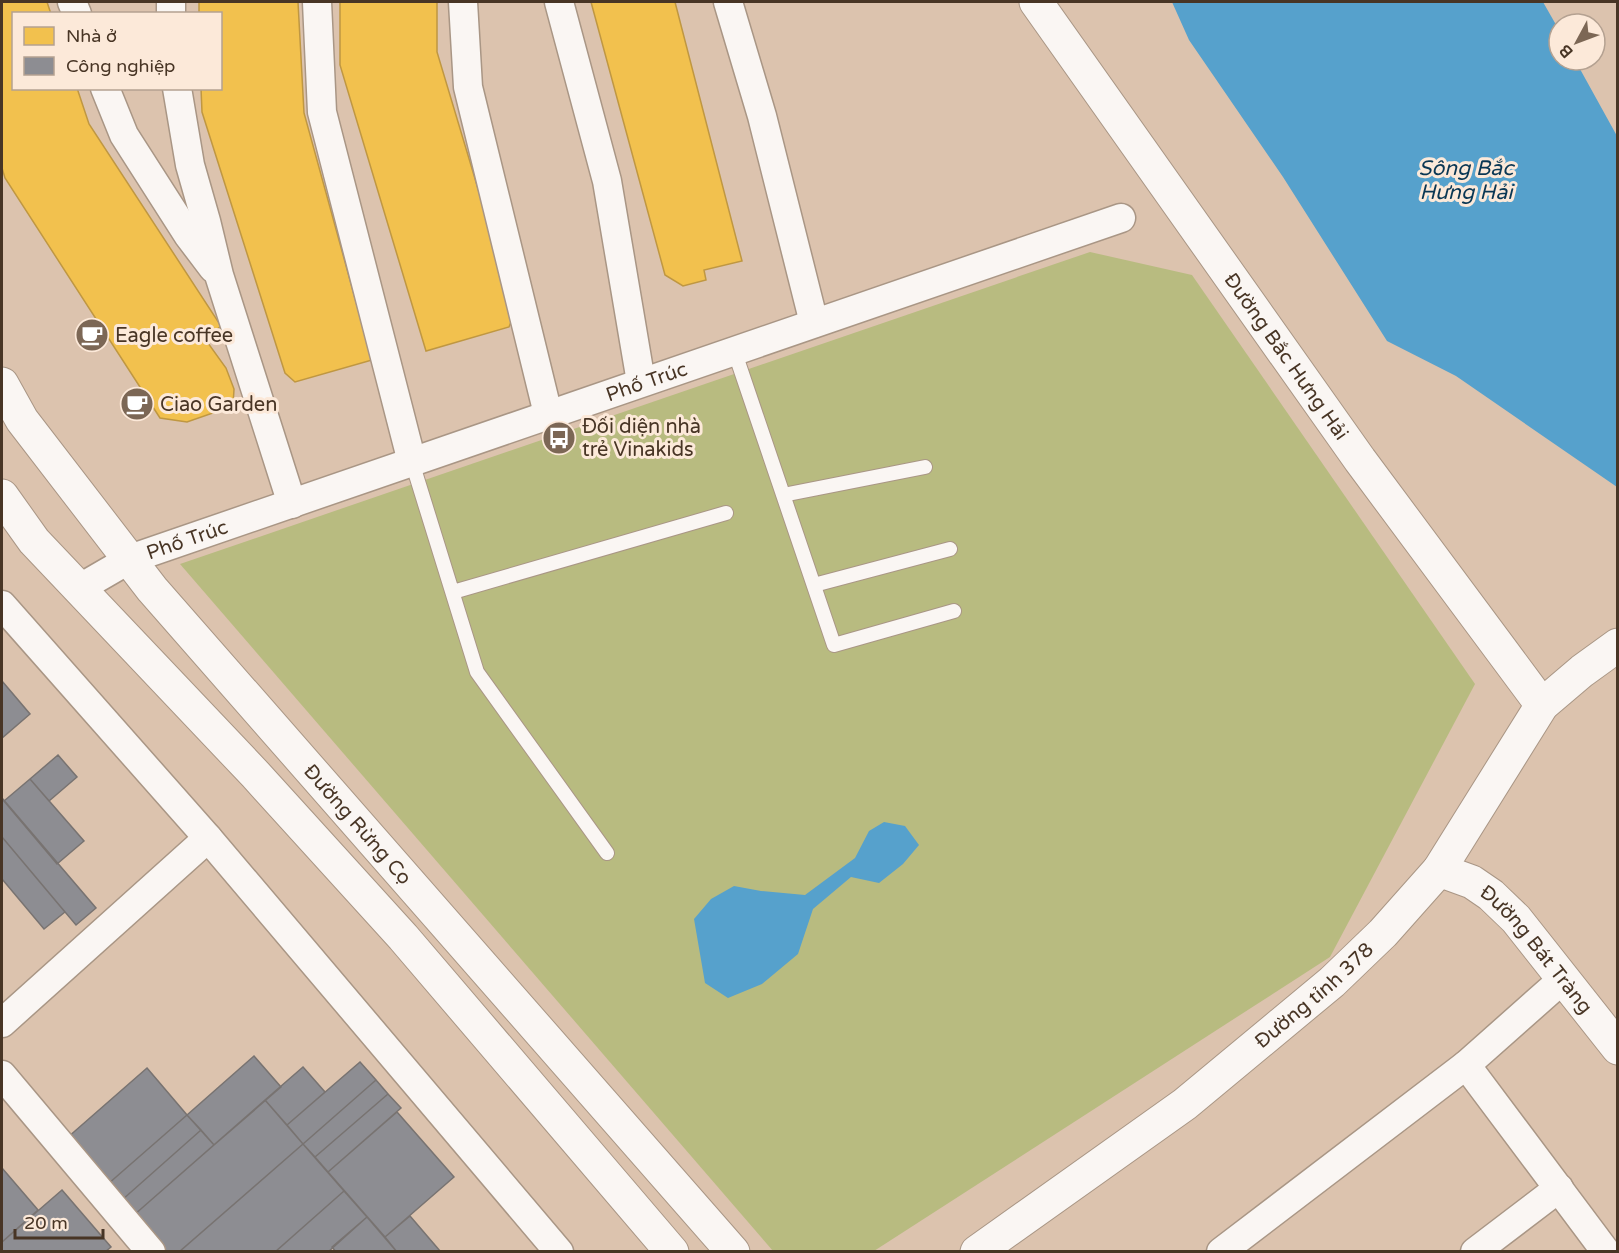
<svg xmlns="http://www.w3.org/2000/svg" width="1619" height="1253" font-family="'Varela Round',sans-serif">
<style>
.green{fill:#b8bb80}
.water{fill:#56a1cc}
.homes{fill:#f2c14e;stroke:#bf9742;stroke-width:1.5}
.industry{fill:#8d8d92;stroke:#787371;stroke-width:1.5}
.lines{fill:none;stroke-linecap:round;stroke-linejoin:round}
.service-casing{stroke:#a99685;stroke-width:16}
.minor-casing{stroke:#a99685;stroke-width:31}
.tertiary-casing{stroke:#a99685;stroke-width:35}
.primary-casing{stroke:#a99685;stroke-width:35}
.service{stroke:#faf6f3;stroke-width:14}
.minor{stroke:#faf6f3;stroke-width:28}
.tertiary{stroke:#faf6f3;stroke-width:33}
.primary{stroke:#faf6f3;stroke-width:33}
.labels{text-anchor:middle;stroke-width:6;stroke-linejoin:round;paint-order:stroke}
.poi-label{font-size:20px;fill:#483525;stroke:#fce9d9;text-anchor:start}
.street-label{font-size:20px;fill:#483525;stroke:#fce9d9}
.water-label{font-size:21px;font-style:italic;fill:#0a3754;stroke:#fce9d9}
</style>
<rect width="100%" height="100%" fill="#dcc3ae"/>
<path class="green" d="M1090 252 1192 275 1475 684 1330 957 874 1251H773L180 564Z"/>
<path class="water" d="M1172 2H1543L1559 30V60H1575L1617 136V487L1456 376 1387 341 1283 177 1189 40Z
M884 822 905 826 919 845 903 864 879 883 851 877 813 909 798 954 762 984 728 998 705 983 694 919 711 899 734 886 761 891 805 895 855 858 869 831Z"/>
<path class="homes" d="M2 2H47L51 14H14V88H77L89 124 221 326 205 339 226 368 234 389 233 406 187 422 160 418 5 178 2 168Z
M199 2H298L304 113 372 360 295 382 285 373 202 112 201 88H220V14H199Z
M340 2H437V52L515 312 509 327 426 351 340 65Z
M591 2H675L742 261 704 270 706 280 683 286 665 275Z"/>
<path class="industry" d="M2 681 30 714 2 738Z
M58 755 77 777 49 801 30 779Z
M30 779 84 841 57 864 4 801Z
M2 798 96 908 76 925 2 837Z
M2 837 65 912 44 929 2 879Z
M254 1056 281 1087 214 1145 187 1115Z
M360 1062 376 1080 303 1144 287 1125Z
M303 1067 325 1092 287 1125 265 1100Z
M147 1068 187 1115 108 1184 67 1138Z
M376 1080 388 1094 315 1157 303 1144Z
M388 1094 401 1108 328 1172 315 1157Z
M265 1100 303 1144 179 1252H166L134 1215Z
M397 1112 454 1177 385 1237 328 1172Z
M187 1115 201 1130 122 1200 108 1184Z
M201 1130 214 1145 134 1215 122 1200Z
M303 1144 344 1191 275 1252H179Z
M2 1168 38 1210 2 1242Z
M62 1190 111 1247 105 1252H2V1242Z
M344 1191 367 1217 328 1252H275Z
M410 1216 440 1251 439 1252H397L385 1237Z
M367 1217 397 1252H336L332 1247Z"/>
<g class="lines">
<g class="service-casing">
<path id="service" d="M734 350 834 645 954 611
M412 462 477 672 607 853
M783 495 925 467
M814 585 950 549
M453 592 726 513"/>
</g>
<g class="minor-casing">
<g id="minor">
<path d="M72 2 77 14"/>
<path d="M171 2V14"/>
<path d="M317 2 322 112 412 462"/>
<path d="M463 2 468 87 548 414"/>
<path d="M559 2 607 181 641 382"/>
<path d="M728 2 762 116 814 323"/>
<path d="M105 88 124 135 188 235 213 268"/>
<path d="M177 88 190 165 206 221 219 275 292 504"/>
<path id="s1" d="M80 588 130 559 1121 218"/>
<path d="M2 605 208 838 559 1252"/>
<path d="M1563 979 1466 1065 1606 1252"/>
<path d="M2 1023 208 838"/>
<path d="M2 1075 151 1252"/>
<path d="M1221 1252 1466 1065"/>
<path d="M1475 1252 1559 1188"/>
</g>
</g>
<g class="tertiary-casing">
<g id="tertiary">
<path id="s2" d="M1036 2 1360 460 1542 705"/>
<path id="s3" d="M2 384 22 420 152 589 733 1252"/>
<path d="M2 496 34 541 255 774 403 937 672 1252"/>
<path id="s4" d="M1439 870 1472 882 1491 895 1516 919 1618 1048"/>
</g>
</g>
<g class="primary-casing">
<g id="primary">
<path id="s5" d="M977 1252 1185 1104 1332 982 1383 933 1439 870 1542 705 1582 671 1618 645"/>
</g>
</g>
<use href="#service" class="service"/>
<use href="#minor" class="minor"/>
<use href="#tertiary" class="tertiary"/>
<use href="#primary" class="primary"/>
</g>
<defs>
<g id="cafe-disc" transform="scale(1.725)"><circle r="9.5" fill="#7c6755" stroke="#fce9d9"/><path d="M-5.5-4.5H6V0H3Q3 3.5 0 3.5H-2.5Q-5.5 3.5-5.5 0ZM3-3.2v2h1.7v-2ZM-6 4.5H4V6H-6Z" fill="#fff"/></g>
<g id="bus-disc" transform="scale(1.725)"><circle r="9.5" fill="#7c6755" stroke="#fce9d9"/><path d="M-5-6H5V4H4V6H2V4H-2V6H-4V4H-5ZM-3.5-4V0h7V-4ZM-3.5 1.2v1.5H-2V1.2ZM2 1.2v1.5H3.5V1.2Z" fill="#fff"/></g>
</defs>
<g fill-rule="evenodd">
<use href="#cafe-disc" x="92" y="335"/>
<use href="#cafe-disc" x="137" y="404"/>
<use href="#bus-disc" x="559" y="438"/>
</g>
<g class="labels">
<g class="poi-label">
<text x="115" y="342">Eagle coffee</text>
<text x="160" y="411">Ciao Garden</text>
<text x="582" y="433">Đối diện nhà<tspan x="582" dy="23">trẻ Vinakids</tspan></text>
</g>
<g class="street-label">
<text dy="7" stroke="none"><textPath href="#s2" startOffset="434">Đường Bắc Hưng Hải</textPath></text>
<text dy="7" stroke="none"><textPath href="#s1" startOffset="604">Phố Trúc</textPath></text>
<text dy="7" stroke="none"><textPath href="#s1" startOffset="118">Phố Trúc</textPath></text>
<text dy="7" stroke="none"><textPath href="#s3" startOffset="567">Đường Rừng Cọ</textPath></text>
<text dy="7" stroke="none"><textPath href="#s4" startOffset="129">Đường Bát Tràng</textPath></text>
<text dy="7" stroke="none"><textPath href="#s5" startOffset="424">Đường tỉnh 378</textPath></text>
</g>
<g class="water-label">
<text x="1466" y="175">Sông Bắc<tspan x="1466" dy="24">Hưng Hải</tspan></text>
</g>
</g>
<rect width="1619" height="1253" fill="none" stroke="#483525" stroke-width="6"/>
<rect x="12" y="12" width="210" height="78" fill="#fce9d9" stroke="#b4a191" stroke-width="1.5"/>
<rect x="24" y="27" width="30" height="18" fill="#f2c14e" stroke="#b4a191" stroke-width="1.5"/>
<text x="66" y="42" font-size="18" fill="#483525">Nhà ở</text>
<rect x="24" y="57" width="30" height="18" fill="#8d8d92" stroke="#b4a191" stroke-width="1.5"/>
<text x="66" y="72" font-size="18" fill="#483525">Công nghiệp</text>
<g transform="translate(1577 42) rotate(229)"><circle r="28" fill="#fce9d9" stroke="#b4a191" stroke-width="1.5"/>
<path d="M0-4.5L10 22L0 15L-10 22Z" fill="#7c6755"/>
<text y="-9" font-size="16" font-weight="bold" text-anchor="middle" fill="#483525">B</text>
</g>
<path d="M15 1229v9h88v-9" fill="none" stroke="#483525" stroke-width="3"/>
<text x="24" y="1229" font-size="18" fill="#483525" stroke="#fce9d9" stroke-width="4.5" paint-order="stroke">20 m</text>
</svg>
